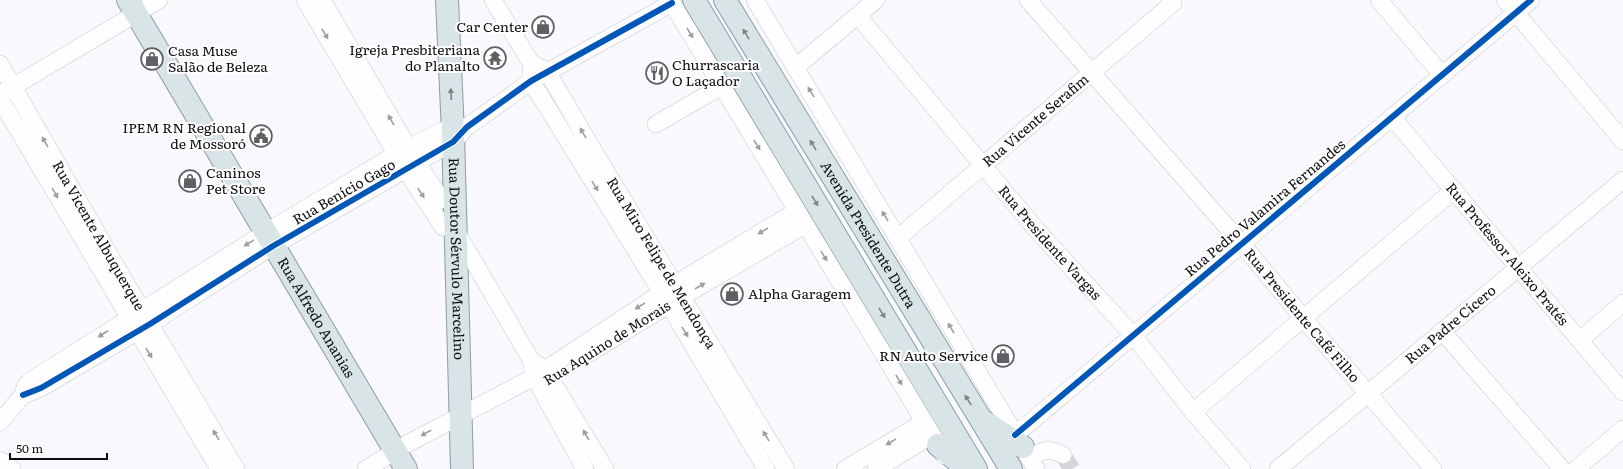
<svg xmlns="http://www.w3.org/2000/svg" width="1623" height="469" font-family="Literata,serif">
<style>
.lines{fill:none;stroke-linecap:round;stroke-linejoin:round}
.minor-tunnel{stroke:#d5d5da;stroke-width:17;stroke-dasharray:17 8;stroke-linecap:butt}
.minor-casing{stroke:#c8c8cd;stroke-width:18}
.major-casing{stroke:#8b9fa3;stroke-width:24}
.minor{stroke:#fefeff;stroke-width:17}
.major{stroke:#d8e4e5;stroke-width:22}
.cycleway-casing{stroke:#fff;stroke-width:8}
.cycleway{stroke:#0057b8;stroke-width:6}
.oneway{fill:#9e9ea0}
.oneway2{fill:#7d8486}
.labels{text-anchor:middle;stroke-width:4;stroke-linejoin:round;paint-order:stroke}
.poi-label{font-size:14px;fill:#0e0e11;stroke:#fff;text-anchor:end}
.street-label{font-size:14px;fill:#0e0e11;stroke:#fff}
</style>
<rect width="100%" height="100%" fill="#f8f8fd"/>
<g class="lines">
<path class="minor-tunnel" d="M1063 455 1072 469"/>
<g class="minor-casing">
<g id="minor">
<path d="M305 0 406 170 443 227"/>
<path d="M322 0 417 163 442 200"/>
<path id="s1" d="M493 0 531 63 547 71 593 150 786 469"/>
<path d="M670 0 945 456"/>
<path d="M755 0 1036 469"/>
<path id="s2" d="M1028 0 1242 244 1303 318 1433 469"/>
<path d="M1379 0 1442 75"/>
<path d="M1505 0 1623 141"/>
<path id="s3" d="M858 16 1041 235 1133 335 1193 412 1242 469"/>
<path id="s4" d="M0 64 125 282 236 469"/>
<path d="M796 67 876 0"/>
<path d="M531 71V81L662 293 766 469"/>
<path d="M4 92 159 0"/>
<path d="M0 99 219 469"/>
<path id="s5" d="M1392 117 1623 392"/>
<path d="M656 124 722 86"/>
<path d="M456 231 531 360 534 377 585 469"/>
<path id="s6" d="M898 238 1173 3 1170 0"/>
<path d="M1442 331 1562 469"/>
<path d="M1580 340 1623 303"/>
<path d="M586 355 683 296 805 225"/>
<path d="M537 364 545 370 550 378 605 469"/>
<path d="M23 395 41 388 150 324 273 246 453 142 467 127 531 81 672 3"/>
<path d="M1193 412 1454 190"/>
<path d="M0 422 23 395 25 387 30 381 265 233 396 154 453 126 464 127"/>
<path d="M1015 435 1531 0"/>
<path d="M1030 459C1042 449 1049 448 1063 455"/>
<path d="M0 460 12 469"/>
<path d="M366 469 405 445 534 377 675 284 797 211"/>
<path d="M845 469 924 422"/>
<path d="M876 469 932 435"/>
<path id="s7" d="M1278 469 1623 180"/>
<path d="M1576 469 1623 429"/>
</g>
</g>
<g class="major-casing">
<g id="major">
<path id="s8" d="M128 0 406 469"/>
<path id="s9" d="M447 0 453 133 462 469"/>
<path d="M694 0 976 469"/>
<path id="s10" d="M725 0 1011 469"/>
<path d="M985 422 1023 447"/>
<path d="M938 445 967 469"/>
</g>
</g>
<use href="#minor" class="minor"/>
<use href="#major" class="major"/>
<g class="cycleway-casing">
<path id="cycleway" d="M23 395 41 388 150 324 273 246 453 142 467 127 531 81 672 3
M1015 435 1531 0"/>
</g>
<use href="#cycleway" class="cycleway"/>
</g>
<defs><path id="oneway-solid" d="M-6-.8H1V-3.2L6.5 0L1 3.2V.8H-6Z"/></defs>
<g class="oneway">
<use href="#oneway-solid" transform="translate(690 33) rotate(59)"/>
<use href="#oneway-solid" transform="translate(325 34) rotate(59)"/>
<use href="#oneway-solid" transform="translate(811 92) rotate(-121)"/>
<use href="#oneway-solid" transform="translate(391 120) rotate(-120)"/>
<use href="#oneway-solid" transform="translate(583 133) rotate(-120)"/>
<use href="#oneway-solid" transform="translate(45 142) rotate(-120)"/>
<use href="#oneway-solid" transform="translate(757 145) rotate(59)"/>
<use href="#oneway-solid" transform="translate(595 186) rotate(58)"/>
<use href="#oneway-solid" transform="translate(55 193) rotate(60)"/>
<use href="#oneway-solid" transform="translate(421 193) rotate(57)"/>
<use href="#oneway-solid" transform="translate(885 216) rotate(-121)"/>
<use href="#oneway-solid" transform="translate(763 231) rotate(149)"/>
<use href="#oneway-solid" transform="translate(249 243) rotate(148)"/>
<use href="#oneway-solid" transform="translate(824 256) rotate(59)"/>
<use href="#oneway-solid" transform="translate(700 286) rotate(-30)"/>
<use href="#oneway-solid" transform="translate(640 306) rotate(148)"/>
<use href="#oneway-solid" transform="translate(951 328) rotate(-121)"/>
<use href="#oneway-solid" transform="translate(685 332) rotate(59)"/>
<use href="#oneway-solid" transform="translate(103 334) rotate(147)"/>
<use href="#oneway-solid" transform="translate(149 353) rotate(59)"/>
<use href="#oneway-solid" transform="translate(899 380) rotate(59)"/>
<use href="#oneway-solid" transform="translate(426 433) rotate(151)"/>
<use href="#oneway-solid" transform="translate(216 435) rotate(-121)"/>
<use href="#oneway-solid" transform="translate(586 435) rotate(-120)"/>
<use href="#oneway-solid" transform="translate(766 436) rotate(-121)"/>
<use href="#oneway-solid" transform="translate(891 442) rotate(149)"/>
</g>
<g class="oneway2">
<use href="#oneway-solid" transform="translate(746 34) rotate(-121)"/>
<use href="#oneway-solid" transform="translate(451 94) rotate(-93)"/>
<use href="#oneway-solid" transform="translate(813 145) rotate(-121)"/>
<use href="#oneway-solid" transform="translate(815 201) rotate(59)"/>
<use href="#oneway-solid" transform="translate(882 313) rotate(59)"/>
<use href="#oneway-solid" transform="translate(968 400) rotate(-121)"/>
</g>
<defs>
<g id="shop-ring" transform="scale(1.15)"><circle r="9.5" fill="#fff" stroke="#606064" stroke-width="1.5"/><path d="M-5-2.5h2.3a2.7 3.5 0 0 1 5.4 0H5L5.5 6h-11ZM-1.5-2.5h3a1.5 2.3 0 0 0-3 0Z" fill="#606064"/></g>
<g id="temple-ring" transform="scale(1.15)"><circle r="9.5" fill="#fff" stroke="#606064" stroke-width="1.5"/><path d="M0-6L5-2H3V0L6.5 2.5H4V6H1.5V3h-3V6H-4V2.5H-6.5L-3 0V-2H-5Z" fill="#606064"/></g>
<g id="restaurant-ring" transform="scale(1.15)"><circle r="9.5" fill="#fff" stroke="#606064" stroke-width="1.5"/><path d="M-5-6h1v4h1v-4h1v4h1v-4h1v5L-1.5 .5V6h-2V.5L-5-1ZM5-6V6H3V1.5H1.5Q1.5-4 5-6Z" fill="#606064"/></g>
<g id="civic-ring" transform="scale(1.15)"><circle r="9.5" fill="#fff" stroke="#606064" stroke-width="1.5"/><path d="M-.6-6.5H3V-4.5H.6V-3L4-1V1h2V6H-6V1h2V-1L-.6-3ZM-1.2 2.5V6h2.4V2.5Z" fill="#606064"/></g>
</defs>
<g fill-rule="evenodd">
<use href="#shop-ring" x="543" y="27"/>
<use href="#temple-ring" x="495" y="58"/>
<use href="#shop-ring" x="152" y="59"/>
<use href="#restaurant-ring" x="657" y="73"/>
<use href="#civic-ring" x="261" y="136"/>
<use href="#shop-ring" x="190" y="181"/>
<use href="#shop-ring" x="732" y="294"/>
<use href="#shop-ring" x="1003" y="356"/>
</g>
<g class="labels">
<g class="poi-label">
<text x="528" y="32">Car Center</text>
<text x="480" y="55">Igreja Presbiteriana<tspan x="480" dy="16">do Planalto</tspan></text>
<text x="168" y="56" text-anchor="start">Casa Muse<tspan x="168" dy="16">Salão de Beleza</tspan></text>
<text x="672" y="70" text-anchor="start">Churrascaria<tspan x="672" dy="16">O Laçador</tspan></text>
<text x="246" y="133">IPEM RN Regional<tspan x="246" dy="16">de Mossoró</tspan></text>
<text x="206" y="178" text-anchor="start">Caninos<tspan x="206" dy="16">Pet Store</tspan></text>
<text x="748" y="299" text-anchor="start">Alpha Garagem</text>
<text x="988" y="361">RN Auto Service</text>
</g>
<g class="street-label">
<text dy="5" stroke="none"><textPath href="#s6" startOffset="181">Rua Vicente Serafim</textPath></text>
<text transform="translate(344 192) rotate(-30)" y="5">Rua Benício Gago</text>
<text transform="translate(1265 208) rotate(-40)" y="5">Rua Pedro Valamira Fernandes</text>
<text dy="5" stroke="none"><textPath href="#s10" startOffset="275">Avenida Presidente Dutra</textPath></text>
<text dy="5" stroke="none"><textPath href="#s4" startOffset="198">Rua Vicente Albuquerque</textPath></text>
<text dy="5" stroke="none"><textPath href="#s3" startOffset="297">Rua Presidente Vargas</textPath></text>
<text dy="5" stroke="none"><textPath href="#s5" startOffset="179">Rua Professor Aleixo Pratés</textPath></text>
<text dy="5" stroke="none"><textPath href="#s9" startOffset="259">Rua Doutor Sérvulo Marcelino</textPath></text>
<text dy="5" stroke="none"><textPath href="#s1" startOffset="315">Rua Miro Felipe de Mendonça</textPath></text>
<text dy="5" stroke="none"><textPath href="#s2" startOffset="418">Rua Presidente Café Filho</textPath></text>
<text dy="5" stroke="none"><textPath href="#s8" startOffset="369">Rua Alfredo Ananias</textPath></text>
<text dy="5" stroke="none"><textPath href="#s7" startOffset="225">Rua Padre Cícero</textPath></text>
<text transform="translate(607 343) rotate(-32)" y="5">Rua Aquino de Morais</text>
</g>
</g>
<path d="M10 453v6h97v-6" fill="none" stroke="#0e0e11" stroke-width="2"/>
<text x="16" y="453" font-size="12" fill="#0e0e11" stroke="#ffffff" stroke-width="3" paint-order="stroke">50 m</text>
</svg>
